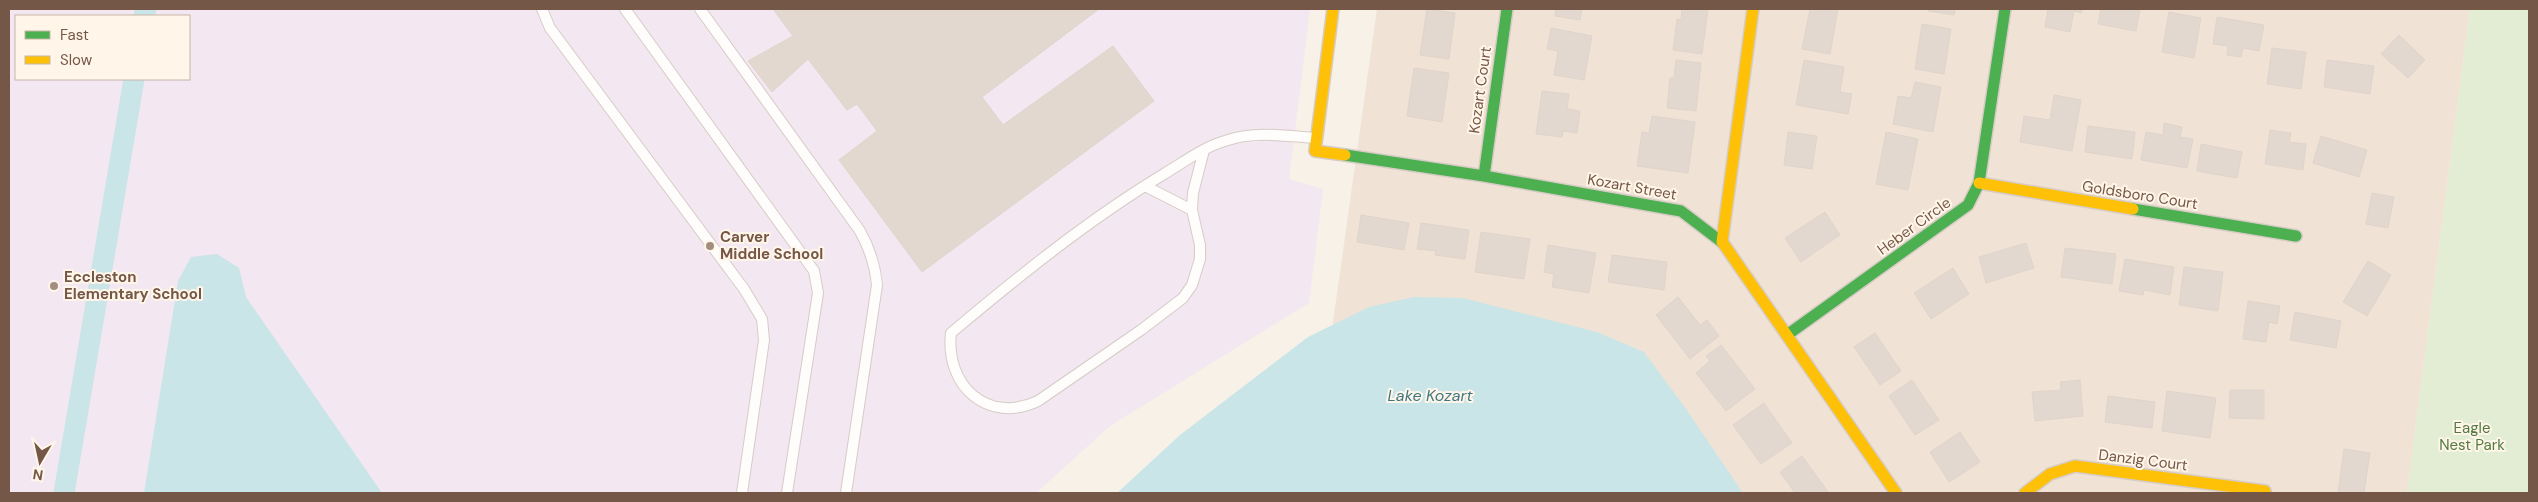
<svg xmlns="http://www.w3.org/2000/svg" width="2538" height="502" font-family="'DM Sans',sans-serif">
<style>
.residential{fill:#f0e3d5}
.education{fill:#f3e7f1;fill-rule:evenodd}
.green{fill:#e3edd3}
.water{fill:#cae5e7}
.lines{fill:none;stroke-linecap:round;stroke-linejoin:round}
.canal{stroke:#cae5e7;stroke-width:21}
.building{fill:#e3d8d0;stroke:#e0d4ca}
.lane-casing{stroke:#d5ccc6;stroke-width:12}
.fast-casing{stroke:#d6ccc5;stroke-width:14}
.slow-casing{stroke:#d6ccc5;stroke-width:14}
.lane{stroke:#fefdfc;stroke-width:10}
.fast{stroke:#4caf50;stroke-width:11}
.slow{stroke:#ffc107;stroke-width:11}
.poi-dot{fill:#a28d80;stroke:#fff6e9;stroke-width:2}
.labels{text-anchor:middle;stroke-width:4;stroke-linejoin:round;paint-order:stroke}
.street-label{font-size:15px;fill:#755748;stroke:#fff6e9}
.poi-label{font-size:15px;font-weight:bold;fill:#755748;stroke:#fff6e9;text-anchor:start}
.park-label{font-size:15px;fill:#537b40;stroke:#fff6e9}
.water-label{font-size:16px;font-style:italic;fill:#3f7782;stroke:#fff6e9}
</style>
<rect width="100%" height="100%" fill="#f7f1e8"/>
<path class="residential" d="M1377 9H2470L2407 493H1309Z"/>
<path class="education" d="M9 9H1310L1289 179 1323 189 1309 303 1110 426 1036 493H9ZM16 16H189V79H16Z"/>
<path class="green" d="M2470 9H2529V493H2407Z"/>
<path class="water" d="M217 254 239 268 246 297 382 493H144L178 281 191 257Z
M1414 297 1463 298 1597 332 1644 352 1684 406 1743 493H1117L1180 435 1308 337 1369 307Z"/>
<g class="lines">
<path class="canal" d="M144 16 146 9
M64 493 134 79"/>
</g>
<path class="building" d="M773 9H1099L982 97 1003 125 1113 46 1154 101 922 272 839 160 877 131 857 104 847 110 808 59 772 92 748 61 793 36Z
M1427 9 1455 13 1449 59 1420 55Z
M1556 9H1582L1580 20 1555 16Z
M1682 9H1708L1702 54 1673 50 1677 19 1681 20Z
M1810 9H1838L1830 54 1802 49Z
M1928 9H1955L1954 15 1928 11Z
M2048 9H2082L2081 13 2074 11 2070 32 2045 27Z
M2101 9H2140L2136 31 2098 24Z
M2169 12 2201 18 2194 58 2162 52Z
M2217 17 2264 25 2259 51 2243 48 2241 57 2227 55 2228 46 2213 44Z
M1922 24 1951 29 1944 74 1915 69Z
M1551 28 1592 36 1584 80 1554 75 1558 51 1547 49Z
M2399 35 2425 60 2408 78 2381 54Z
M2272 48 2306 52 2301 89 2267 84Z
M1676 60 1701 63 1696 111 1667 108 1670 78H1674Z
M1804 60 1844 67 1840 92 1852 94 1848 114 1796 105Z
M2327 60 2374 66 2370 94 2324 87Z
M1414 68 1449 73 1442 122 1407 116Z
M1915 82 1941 87 1933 132 1893 124 1898 96 1911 98Z
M1542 91 1569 94 1567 109 1580 111 1577 133 1563 131 1562 137 1536 134Z
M2054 95 2081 100 2072 151 2020 142 2024 116 2050 120Z
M1652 116 1695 122 1688 173 1637 166 1642 132 1649 133Z
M2164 123 2182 127 2180 137 2193 139 2187 168 2141 160 2146 132 2163 135Z
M2088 126 2135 132 2132 159 2085 152Z
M2270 130 2291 133 2289 142 2306 144 2303 170 2265 164Z
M1788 132 1817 136 1812 169 1784 165Z
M1886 132 1918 139 1908 190 1876 184Z
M2321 136 2367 150 2359 177 2313 163Z
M2201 144 2242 152 2237 178 2197 171Z
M2372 193 2394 197 2388 228 2366 224Z
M1825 212 1840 235 1801 262 1785 238Z
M1361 215 1409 223 1404 250 1357 242Z
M1421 223 1469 230 1465 259 1435 255 1436 251 1417 249Z
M1481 232 1530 239 1524 279 1475 272Z
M2026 243 2034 268 1986 283 1979 257Z
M1548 245 1596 253 1589 293 1552 287 1554 274 1544 272Z
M2065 248 2116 254 2112 284 2061 277Z
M1612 255 1667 262 1664 290 1608 282Z
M2125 259 2174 267 2170 295 2144 290 2143 295 2119 291Z
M2368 261 2391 275 2367 316 2343 302Z
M2184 267 2223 272 2218 311 2179 305Z
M1953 268 1969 294 1931 319 1914 293Z
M1678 297 1700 325 1707 320 1719 336 1690 359 1656 315Z
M2248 301 2280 306 2277 324 2269 322 2266 342 2243 339Z
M2295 312 2341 321 2336 348 2290 340Z
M1875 333 1901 371 1880 385 1854 347Z
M1721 345 1755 389 1726 411 1696 373 1710 361 1706 356Z
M1912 380 1939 420 1915 435 1889 396Z
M2080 380 2083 416 2035 421 2032 392 2061 390 2060 382Z
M2230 390H2264V419L2229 418Z
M2167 391 2216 398 2210 438 2162 431Z
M2108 396 2155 402 2152 428 2105 422Z
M1764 403 1792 443 1761 464 1733 425Z
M1960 432 1980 462 1949 482 1930 452Z
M2344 449 2370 453 2364 493H2338Z
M1802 456 1829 493H1795L1780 472Z"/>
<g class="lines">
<g class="lane-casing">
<path id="lane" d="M542 9 550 28 744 289 762 319 764 340 742 493
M625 9 814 271 818 293 787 493
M700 9 860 231C870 249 875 264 877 285L846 493
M1204 150 1193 193 1192 210 1200 245V259L1192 285 1183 298 1141 330 1038 401C987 425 945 385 951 333 1019 276 1088 220 1164 174 1184 162 1205 146 1228 140 1255 131 1287 136 1315 138
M1145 186 1192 210"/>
</g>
<g class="fast-casing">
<path id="fast" d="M1345 155 1484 176 1681 211 1723 243
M1484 176 1507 9
M2133 209 2296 236
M1787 335 1968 205 1979 183 2005 9"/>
</g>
<g class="slow-casing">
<path id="slow" d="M1333 9 1315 151 1345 155
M1979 183 2133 209
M1722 242 1753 9
M1723 243 1896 493
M2025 493 2050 474 2075 466 2265 491"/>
</g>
<use href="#lane" class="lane"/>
<use href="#fast" class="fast"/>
<use href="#slow" class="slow"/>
</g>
<g class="poi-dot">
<circle cx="710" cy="246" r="5"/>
<circle cx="54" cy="286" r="5"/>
</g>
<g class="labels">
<g class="street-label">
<text transform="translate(1480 90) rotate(-82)" y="5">Kozart Court</text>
<text transform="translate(1632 187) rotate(10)" y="5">Kozart Street</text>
<text transform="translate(2140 195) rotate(9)" y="5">Goldsboro Court</text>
<text transform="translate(1914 226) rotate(-36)" y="5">Heber Circle</text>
<text transform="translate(2143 460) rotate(7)" y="5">Danzig Court</text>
</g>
<g class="poi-label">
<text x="720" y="242">Carver<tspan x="720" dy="17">Middle School</tspan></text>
<text x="64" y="282">Eccleston<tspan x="64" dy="17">Elementary School</tspan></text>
</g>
<g class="park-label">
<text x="2472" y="433">Eagle<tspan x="2472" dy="17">Nest Park</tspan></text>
</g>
<g class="water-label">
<text x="1430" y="401">Lake Kozart</text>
</g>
</g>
<rect width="2538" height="502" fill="none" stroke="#755748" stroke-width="20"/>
<rect x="15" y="15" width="175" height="65" fill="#fff6e9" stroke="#c8b6a9"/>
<rect x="25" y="31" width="25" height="8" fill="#4caf50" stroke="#c8b6a9"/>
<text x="60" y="40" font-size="15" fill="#755748">Fast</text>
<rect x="25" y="56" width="25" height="8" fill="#ffc107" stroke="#c8b6a9"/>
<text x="60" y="65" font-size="15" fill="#755748">Slow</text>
<g transform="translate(40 462) rotate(189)" stroke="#fff6e9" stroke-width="4" paint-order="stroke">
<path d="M0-4L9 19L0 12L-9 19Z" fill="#755748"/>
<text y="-8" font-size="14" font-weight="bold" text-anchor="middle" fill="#755748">N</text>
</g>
</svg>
